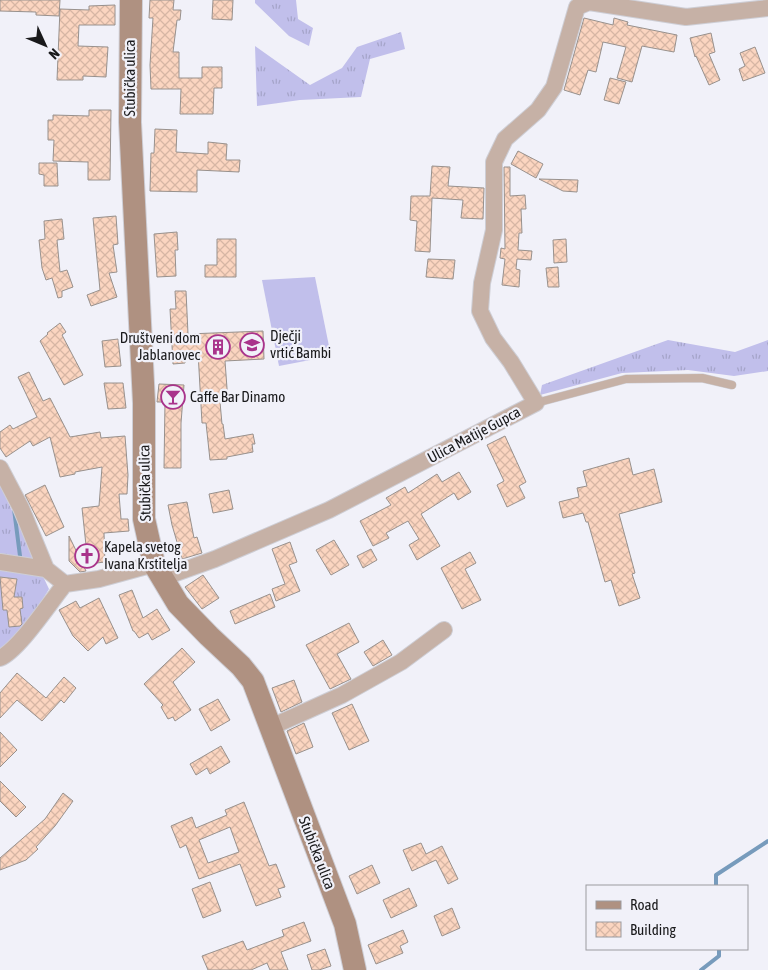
<svg xmlns="http://www.w3.org/2000/svg" width="768" height="970" font-family="'Asap Condensed',sans-serif">
<style>
.grass{fill:url(#grass-tufts)}
.pitch{fill:#c1bfeb}
.lines{fill:none;stroke-linecap:round;stroke-linejoin:round}
.stream{stroke:#779bbc;stroke-width:4}
.building{fill:url(#building-cross-hatch);stroke:#98918d;fill-rule:evenodd}
.lane-casing{stroke:#ceced5;stroke-width:9}
.street-casing{stroke:#ceced5;stroke-width:18}
.secondary-casing{stroke:#ceced5;stroke-width:24}
.lane{stroke:#c6b1a6;stroke-width:8}
.street{stroke:#c6b1a6;stroke-width:16}
.secondary{stroke:#af9181;stroke-width:22}
.labels{text-anchor:middle;stroke-width:4.5;stroke-linejoin:round;paint-order:stroke}
.street-label{font-size:15px;fill:#19191b;stroke:#f1f1f9}
.poi-label{font-size:15px;fill:#19191b;stroke:#f1f1f9;text-anchor:start}
</style>
<defs>
<pattern id="grass-tufts" width="24" height="20" patternUnits="userSpaceOnUse" patternTransform="scale(1.25)"><rect width="24" height="20" fill="#c1bfeb"/><path d="M3 7l-1-3M5 7V3M7 7l1-3M15 17l-1-3M17 17v-4M19 17l1-3" fill="none" stroke="#a5a4c9"/></pattern>
<pattern id="building-cross-hatch" width="8" height="8" patternUnits="userSpaceOnUse" patternTransform="scale(1.25)"><rect width="8" height="8" fill="#fbd5c0"/><path d="M0 0l8 8M0 8l8-8" fill="none" stroke="#d7b6a4"/></pattern>
</defs>
<rect width="100%" height="100%" fill="#f1f1f9"/>
<path class="grass" d="M255 0H296L298 19 313 28 309 46 289 36 255 3Z
M401 32 405 49 370 59 361 97 300 100 257 106 255 46 310 85 342 68 357 47Z
M668 340 735 352 768 340V371L734 376 688 370 622 373 540 395 542 385Z
M0 485 49 589C36 611 21 634 0 649Z"/>
<path class="pitch" d="M315 277 331 356 279 366 262 280Z"/>
<g class="lines">
<path class="stream" d="M14 509 20 556
M716 886V875L768 841
M701 970 719 956V949"/>
</g>
<path class="building" d="M0 0H60L59 16 36 15V12L0 11Z
M150 0H174L173 10H181L180 20H177L173 52H179V78H202V67H222V88H214L213 114H180L181 89H151L150 65 153 18H149Z
M213 0H233L232 20 212 19Z
M115 5V25H79L78 46 108 47 106 77 83 76V80H57L60 9 89 10V6Z
M584 18 613 25 614 18 628 22 627 25 677 35 674 52 642 46 632 82 617 78 626 47 603 42 596 72 588 70 580 95 564 90Z
M711 33 715 52 709 54 720 80 709 85 696 56 695 57 690 38Z
M755 47 765 73 743 81 739 69 745 66 740 53Z
M610 78 626 82 619 104 604 100Z
M89 110H111L110 180H88V162L53 161 54 140H48V120H53V115L89 116Z
M155 129 177 130 176 152 208 154V142L227 144 226 160H240L239 172 197 170V192L150 191 151 153H154Z
M518 151 543 164 536 178 511 164Z
M39 163H57L58 186H44V175L39 174Z
M432 166 450 167 448 186 484 188 483 219 461 218 463 200 432 198 430 252 415 251 417 221 410 220 411 196H430Z
M504 167H510V196L525 195 526 209H521L522 233H519L518 250 532 251 531 260 517 259 516 269 520 270 519 287 502 285 505 259 500 258 501 248 505 249Z
M539 179 578 180 577 192 563 191Z
M116 216 118 244 113 245 117 272 109 273 117 297 91 306 87 295 100 290 93 218Z
M62 219 64 239 57 240 60 272 67 270 73 287 62 291V297L58 298 52 278 46 280 42 268 39 240 45 239 44 221Z
M177 232 178 250H175L176 276 157 277 154 234Z
M217 239H236V277H205V265H217Z
M566 239 567 262 554 263 553 240Z
M428 259 455 260 453 279 426 277Z
M558 267 559 287H548L546 268Z
M175 291H186L188 334 263 331 264 359 225 361 228 402H220L222 424H223L225 439 253 434 255 444H252L253 452 227 457V459L210 460 206 423H202L198 352 186 353 185 363 173 364 170 309H176Z
M60 323 66 332 62 335 83 375 64 385 40 341 48 334 47 333Z
M118 339 121 366 105 367 102 341Z
M29 372 43 401 50 398 70 437 100 432 101 438 125 436 128 475 127 494H119L121 519H128L129 531 104 533 105 562 88 564 82 508 99 506 102 467 75 472V474L60 477 50 437 33 446 30 441 6 457 0 448V432L10 425 13 429 37 417 18 377Z
M104 383H123L126 408 108 409Z
M159 384 184 385 181 423V468H164L165 402H157Z
M505 436 526 482 519 486 525 498 507 507 497 485 504 481 487 445Z
M629 458 633 475 654 469 662 502 619 514 635 573 632 574 640 598 619 606 611 580 605 582 588 522H586L583 513 563 518 559 502 579 497 577 488 587 486 583 471Z
M459 472 471 492 458 500 454 493 421 514 440 546 417 560 409 545 419 539 408 521 386 533 389 538 373 546 360 521 391 505 386 498 405 487 408 493 437 474 442 482Z
M45 485 64 527 46 536 25 495Z
M229 490 233 509 213 513 209 494Z
M187 502 194 538 197 537 202 553 182 559 172 525 168 505Z
M69 536 86 571 80 572 69 561Z
M334 540 349 565 331 575 316 550Z
M290 542 297 562 289 565 300 591 276 601 272 589 285 584 272 549Z
M371 549 377 560 363 568 357 556Z
M470 552 476 563 465 569 481 600 462 609 441 568Z
M203 575 219 598 202 609 185 587Z
M0 577 17 579 14 597H22L23 608 20 609 22 624 20 626 9 627 7 610H3Z
M132 590 143 618 157 609 170 630 152 640 148 633 139 638 134 631H133L119 595Z
M270 594 275 607 235 624 230 611Z
M99 598 118 638 106 644 103 637 88 651 73 636 59 610 76 601 80 608Z
M349 623 359 642 337 654 351 679 330 689 306 645Z
M383 640 392 655 373 666 364 652Z
M182 648 195 662 173 682 191 710 175 721 173 717 168 719 161 707 163 705 144 684Z
M17 673 46 698 64 677 76 688 64 703 61 700 42 721 17 700 0 718V693Z
M294 680 302 702 281 712 272 688Z
M218 699 230 720 211 731 199 709Z
M352 704 369 741 349 750 332 713Z
M304 723 313 747 296 754 287 731Z
M0 732 17 750 0 767Z
M221 746 230 762 210 774 207 768 196 775 190 764Z
M0 781 26 807 16 817 0 801Z
M63 793 73 801 55 826 36 847 38 849 26 860 0 870V858L45 819Z
M244 802 269 866 276 864 285 887 278 889 281 897 256 906 240 864 199 879 186 845 180 848 171 826 192 817 196 828 227 815 225 810ZM230 827 239 852 208 863 199 840Z
M421 843 426 854 442 846 458 879 448 884 436 860 412 871 403 850Z
M372 865 380 883 357 894 349 876Z
M210 882 221 911 203 918 192 889Z
M409 888 417 906 391 918 383 900Z
M452 908 460 928 442 936 434 916Z
M304 922 311 941 281 952 288 970H270L267 963 251 970H208L202 956 243 941 247 950 284 936 282 930Z
M403 930 408 942 400 946 403 953 376 964 368 945Z
M325 949 331 966 319 970H312L307 955Z"/>
<g class="lines">
<g class="lane-casing">
<path id="lane" d="M536 403 626 379 702 378 732 385"/>
</g>
<g class="street-casing">
<path id="street" d="M0 468 21 508 46 569 65 584 99 579 154 564
M0 562 46 569
M162 578 215 559 329 510 536 403 511 362 493 338 480 311 482 283 494 230V162L505 139 538 110 554 87 577 7 589 2 686 17 768 8
M0 658C19 650 50 602 65 584
M271 727 342 695 401 662 444 630"/>
</g>
<g class="secondary-casing">
<path id="secondary" d="M131 0 130 122 144 403V519L154 564 178 604 209 636 241 666 253 681 345 924 355 970"/>
</g>
<use href="#lane" class="lane"/>
<use href="#street" class="street"/>
<use href="#secondary" class="secondary"/>
</g>
<defs>
<g id="school-ring" transform="scale(1.25)"><circle r="9.5" fill="#f1f1f9" stroke="#a9338b" stroke-width="1.5"/><path d="M0-5L7-2L0 1L-7-2ZM-4 1L0 2.5L4 1V4Q0 6-4 4Z" fill="#a9338b"/></g>
<g id="building-ring" transform="scale(1.25)"><circle r="9.5" fill="#f1f1f9" stroke="#a9338b" stroke-width="1.5"/><path d="M-4-6H4V6H1V3H-1V6H-4ZM-2.5-4.3h1.7v1.8h-1.7ZM.8-4.3h1.7v1.8H.8ZM-2.5-1h1.7V.8h-1.7ZM.8-1h1.7V.8H.8Z" fill="#a9338b"/></g>
<g id="bar-ring" transform="scale(1.25)"><circle r="9.5" fill="#f1f1f9" stroke="#a9338b" stroke-width="1.5"/><path d="M-6-5H6L.8 .8V4.5H3.5V6h-7V4.5H-.8V.8Z" fill="#a9338b"/></g>
<g id="church-ring" transform="scale(1.25)"><circle r="9.5" fill="#f1f1f9" stroke="#a9338b" stroke-width="1.5"/><path d="M-1.2-6h2.4v3.5h3.3v2.4h-3.3V6h-2.4V-.1h-3.3v-2.4h3.3Z" fill="#a9338b"/></g>
</defs>
<g fill-rule="evenodd">
<use href="#school-ring" x="252" y="345"/>
<use href="#building-ring" x="218" y="347"/>
<use href="#bar-ring" x="173" y="397"/>
<use href="#church-ring" x="87" y="556"/>
</g>
<g class="labels">
<g class="street-label">
<text transform="translate(130 78) rotate(-90)" y="5">Stubička ulica</text>
<text transform="translate(474 435) rotate(-28)" y="5">Ulica Matije Gupca</text>
<text transform="translate(145 483) rotate(-91)" y="5">Stubička ulica</text>
<text transform="translate(317 853) rotate(69)" y="5">Stubička ulica</text>
</g>
<g class="poi-label">
<text x="270" y="341">Dječji<tspan x="270" dy="17">vrtić Bambi</tspan></text>
<text x="200" y="343" text-anchor="end">Društveni dom<tspan x="200" dy="17">Jablanovec</tspan></text>
<text x="190" y="402">Caffe Bar Dinamo</text>
<text x="104" y="552">Kapela svetog<tspan x="104" dy="17">Ivana Krstitelja</tspan></text>
</g>
</g>
<rect x="586" y="885" width="162" height="65" fill="#f1f1f9" stroke="#9b9ba0"/>
<rect x="596" y="901" width="25" height="8" fill="#af9181" stroke="#9b9ba0"/>
<text x="630" y="910" font-size="15" fill="#19191b">Road</text>
<rect x="596" y="922" width="25" height="15" fill="url(#building-cross-hatch)" stroke="#9b9ba0"/>
<text x="630" y="935" font-size="15" fill="#19191b">Building</text>
<g transform="translate(45 45) rotate(134)" stroke="#f1f1f9" stroke-width="4" paint-order="stroke">
<path d="M0-4L9 19L0 12L-9 19Z" fill="#19191b"/>
<text y="-8" font-size="14" font-weight="bold" text-anchor="middle" fill="#19191b">N</text>
</g>
</svg>
